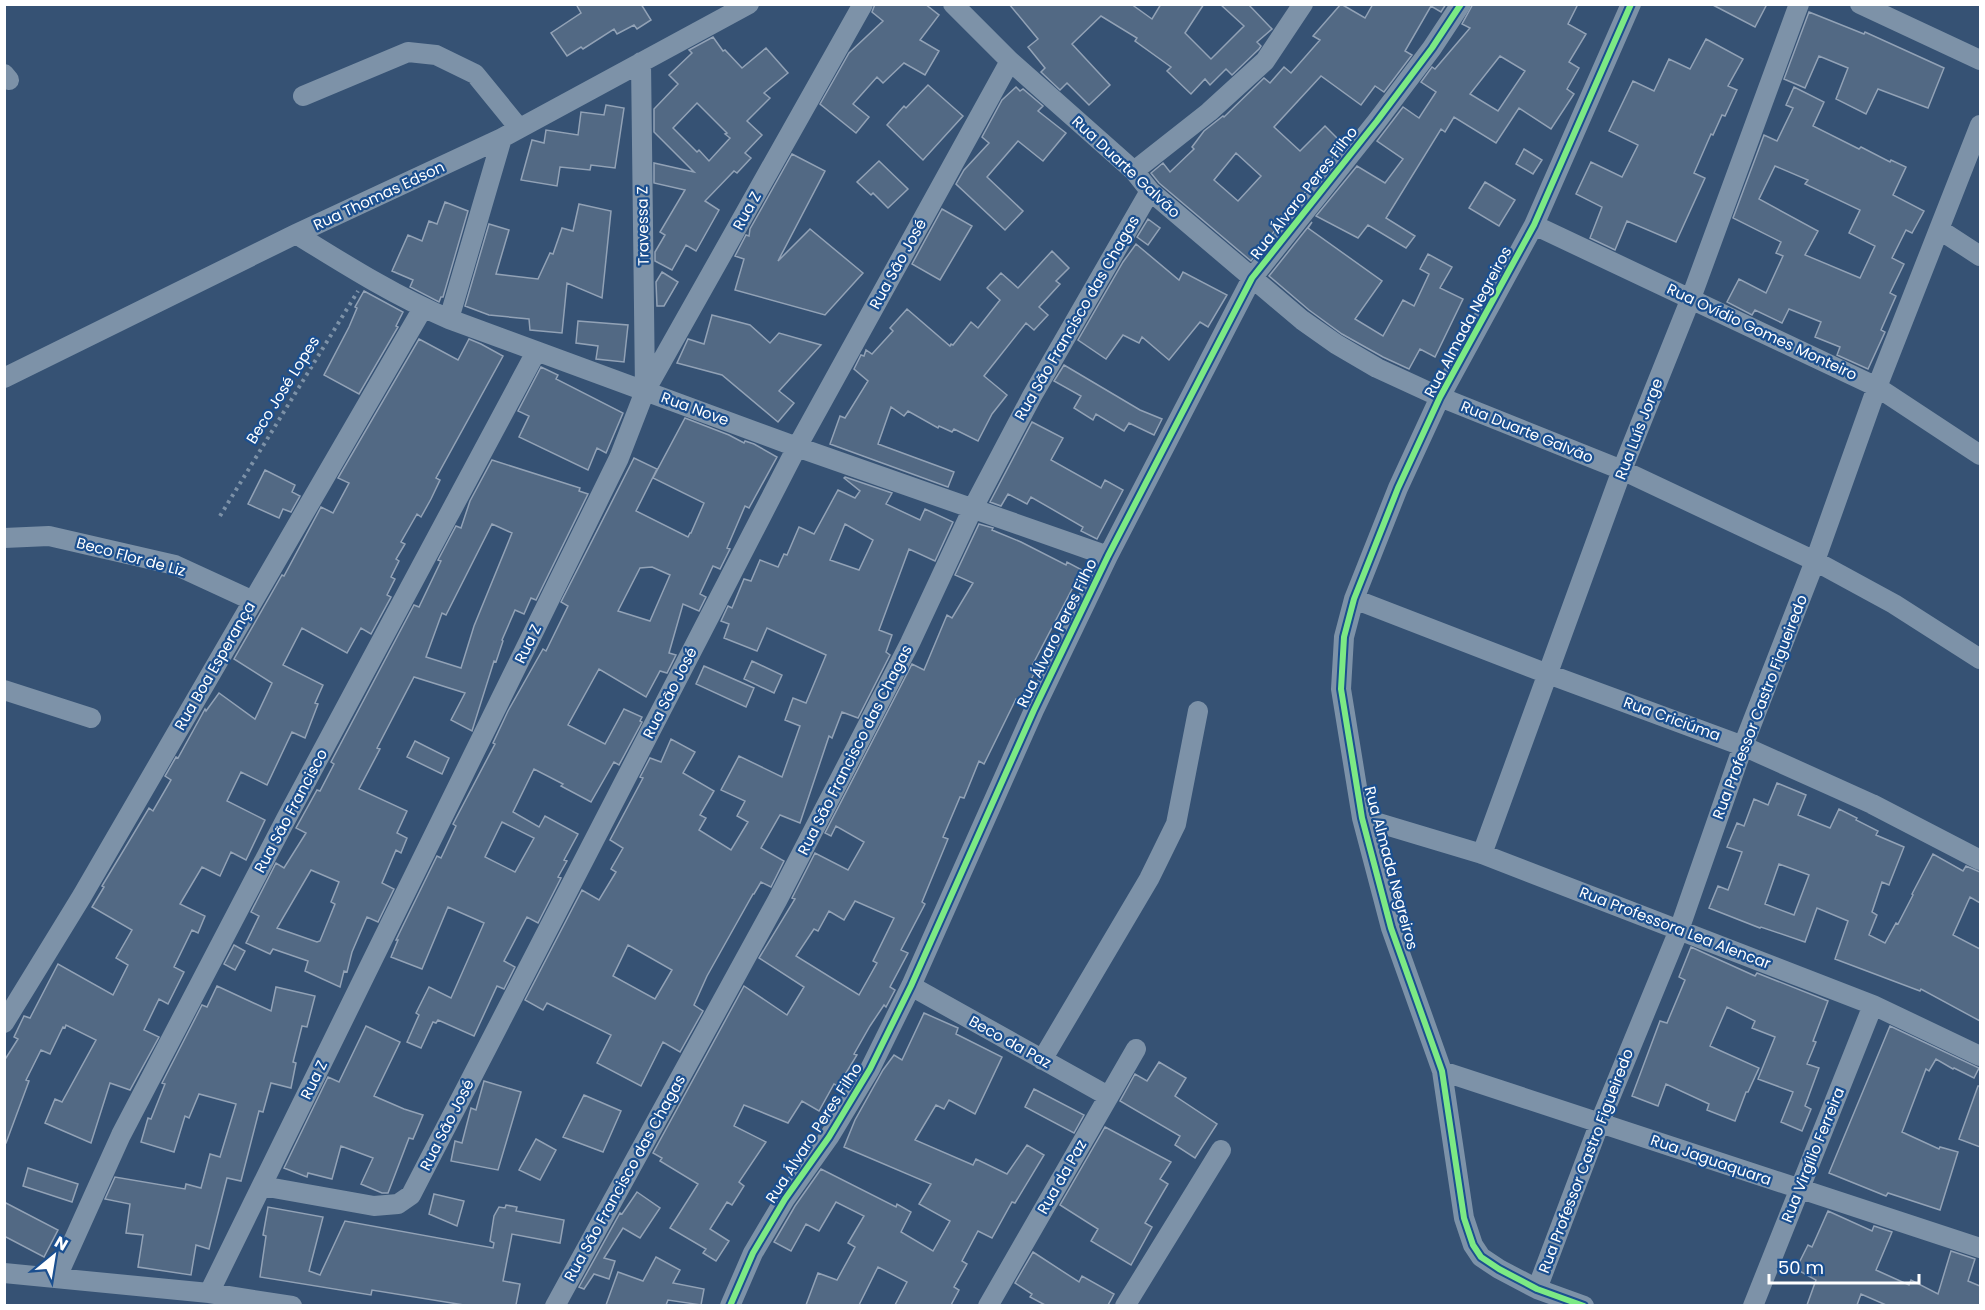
<svg xmlns="http://www.w3.org/2000/svg" width="1985" height="1310" font-family="Poppins,sans-serif">
<style>
.building{fill:#526984;stroke:#92a2b6;stroke-width:1.5;fill-rule:evenodd}
.lines{fill:none;stroke-linecap:round;stroke-linejoin:round}
.path{stroke:#7d92a8;stroke-width:4;stroke-dasharray:3 4.5;stroke-linecap:butt}
.minor{stroke:#7d92a8;stroke-width:20}
.cycleway-casing{stroke:#1b4f8f;stroke-width:10}
.cycleway{stroke:#7ce984;stroke-width:6}
.labels{text-anchor:middle;stroke-width:4.5;stroke-linejoin:round;paint-order:stroke}
.street-label{font-size:15px;fill:#fff;stroke:#1b4f8f}
</style>
<rect width="100%" height="100%" fill="#365274"/>
<path class="building" d="M576 4H641L651 20 637 29 634 25 617 34 614 29 583 49 581 47 567 56 551 33 581 13Z
M875 4H925L939 15 920 40 939 51 925 75 904 63 883 83 877 77 853 104 869 117 856 133 820 104 849 53 883 21 872 12Z
M1009 4H1131L1152 19 1161 4H1204L1185 33 1211 59 1244 26 1220 4H1248L1272 29 1257 42 1261 46 1259 49 1232 75 1226 69 1210 85 1205 79 1191 94 1167 71 1171 67 1135 41 1137 38 1101 16 1072 44 1110 85 1089 105 1067 83 1060 90 1041 72 1045 68 1028 47 1038 39Z
M1341 4 1365 18 1373 4H1446L1441 12 1431 6 1405 51 1412 55 1384 92 1375 86 1361 105 1321 76 1274 127 1300 151 1325 126 1343 144 1251 261 1159 183 1151 173 1163 163 1170 172 1194 149 1192 147 1204 131 1223 116 1224 117 1264 78 1270 83 1284 67 1291 73 1320 40 1313 36ZM1236 153 1261 176 1238 201 1214 180Z
M1473 4H1578L1568 24 1586 34 1569 62 1579 68 1567 89 1574 94 1551 129 1519 108 1496 143 1454 117 1445 132 1441 129 1386 218 1415 236 1406 248 1368 225 1358 238 1316 216 1357 166 1385 183 1403 159 1377 141 1403 107 1419 118 1436 92 1421 82 1432 67 1435 69 1470 28 1462 24ZM1500 56 1525 71 1498 111 1470 94Z
M1711 4H1767L1755 27Z
M1809 12 1864 34 1865 32 1944 68 1928 108 1878 89 1866 114 1836 99 1848 68 1819 56 1805 88 1784 79Z
M713 37 723 51 725 50 742 68 766 48 788 73 764 93 770 98 747 121 762 135 745 153 751 158 737 173 734 171 705 201 719 210 696 251 686 245 672 270 655 261V252L665 235 660 232 685 190 654 183V163L694 172 654 132V109L678 84 669 75 692 53 689 50ZM697 103 727 133 725 134 730 138 709 161 699 150 697 152 673 128Z
M1706 39 1743 59 1728 86 1737 90 1725 116 1722 115 1713 135 1711 134 1694 173 1705 178 1676 242 1627 221 1615 250 1590 238 1602 207 1576 194 1591 162 1622 177 1638 145 1609 131 1633 81 1654 91 1669 59 1690 69Z
M928 85 963 116 923 160 887 125 904 106 906 108Z
M1016 87 1020 91 1023 89 1043 106 1038 111 1066 133 1043 161 1018 141 987 177 1023 211 1005 230 956 184 964 170 989 143 982 137 1002 100Z
M1794 87 1824 102 1813 126 1859 149 1861 147 1890 162 1891 160 1906 167 1893 195 1924 211 1912 233 1906 230 1892 258 1904 264 1890 293 1896 296 1881 330 1885 332 1868 369 1837 355 1840 347 1815 337 1821 322 1789 309 1782 323 1755 310 1752 315 1727 302 1739 279 1766 293 1783 256 1776 253 1781 242 1733 218 1764 135 1777 141 1793 108 1786 105ZM1775 166 1808 180 1805 184 1860 210 1849 233 1875 246 1860 278 1805 255 1818 231 1759 199Z
M606 105 624 108 615 168 591 165 590 170 560 167 557 186 521 180 532 140 544 143 546 130 578 135 581 112 604 115Z
M1524 149 1542 160 1533 174 1516 164Z
M792 154 825 171 778 261 810 229 863 273 825 315 735 290 744 259 735 256 746 235 749 236 750 229Z
M879 161 908 189 888 208 873 193 871 195 857 182Z
M1485 182 1515 200 1499 226 1469 208Z
M445 202 468 211 443 297H441L439 302 410 287 413 280 392 271 408 235 422 241 429 221 437 224Z
M579 204 611 211 602 298 567 283 562 333 530 330 529 319 489 315 465 306 489 224 509 230 496 274 538 279 550 253 553 254 562 228 573 231Z
M942 209 972 226 940 280 912 264Z
M1148 219 1160 228 1148 245 1137 237Z
M1312 222 1308 228 1382 281 1355 319 1383 336 1403 300 1414 306 1429 274 1420 269 1428 254 1452 267 1440 288 1463 299 1435 357 1420 349 1409 369 1383 357 1342 334 1309 310 1269 276Z
M1136 244 1179 280 1183 272 1227 295 1208 327 1200 322 1169 360 1142 337 1139 343 1123 335 1106 359 1078 340 1123 262Z
M1052 251 1069 268 1056 281 1060 284 1039 307 1048 315 1034 330 1026 323 984 376 1007 395 992 414 978 441 954 429 952 432 939 426 938 428 908 411 904 416 891 407 878 444 954 472 948 487 830 444 840 416 845 418 868 381 854 369 861 355 864 356 866 350 872 354 893 331 890 328 907 309 950 346 951 344 953 345 971 322 978 328 1000 300 987 288 1001 273 1018 288Z
M662 272 678 282 664 306H657L656 282Z
M364 291 403 312 396 326 398 327 359 394 324 375 349 327 357 308 355 307Z
M712 315 750 325 770 343 779 333 821 345 779 391 794 403 778 422 722 375 677 363 688 339 704 344Z
M578 321 628 325 624 362 596 359 598 346 576 343Z
M419 339 458 360 469 339 481 344 503 356 436 478 440 480 431 499 421 517 417 514 401 542 405 544 396 559 399 561 391 577 395 579 387 595 391 597 371 634 361 628 347 653 302 628 283 665 323 685 315 703 318 704 305 738 292 732 267 785 241 772 227 801 265 820 246 860 231 852 220 876 202 867 180 904 205 916 198 933 192 930 174 967 184 972 168 1004 159 999 144 1030 159 1037 130 1090 110 1083 91 1143 45 1123 55 1099 62 1102 96 1040 66 1025 65 1028 63 1027 50 1054 41 1050 26 1080 29 1081 6 1143H4V1061L18 1039 14 1037 24 1016 30 1018 58 964 113 995 128 965 116 958 132 930 92 907 104 887 102 886 149 808 153 811 171 780 165 776 176 757 178 758 205 709 206 711 219 693 255 719 272 683 234 659 282 575 284 576 321 507 333 513 349 483 338 478Z
M1064 365 1140 410 1162 419 1154 435 1129 423 1124 431 1096 414 1093 420 1074 408 1081 396 1054 381Z
M541 367 558 375 556 379 623 413 606 453 597 448 588 470 519 437 529 416 518 411Z
M685 418 729 435 744 443 745 441 754 444 777 457 749 508 745 506 727 548 730 549 720 569 713 566 700 594 706 597 699 611 683 604 669 653 676 655 667 673 660 671 646 697 599 669 568 725 605 744 624 709 642 717 640 721 642 722 619 765 614 762 591 802 561 786 563 784 534 769 513 812 539 827 545 816 578 834 564 860 567 861 558 877 561 878 538 923 527 917 504 961 515 967 504 989 497 986 474 1036 438 1020 436 1023 433 1022 421 1048 407 1042 419 1015 416 1013 429 987 451 998 484 923 448 907 422 969 391 957 398 940H396L437 856 441 858 456 826 453 824 495 744 493 743 508 711 543 649 546 651 568 606 561 602 634 458 657 469 636 511 688 537 690 533H691L704 503 653 478ZM652 567 670 575 650 621 618 611 640 568ZM502 822 534 838 515 872 485 857Z
M1032 422 1063 438 1051 460 1101 488 1105 480 1123 490 1097 539 1081 531 1083 527 1031 497 1027 504 1008 494 1001 506 990 502Z
M492 460 580 488 579 491 588 494 536 600 531 598 524 614 515 610 502 640 503 641 496 662 494 661 472 731 451 720 465 693 414 677 377 748 380 749 359 789 407 811 397 833 407 838 401 853 396 850 382 883 394 889 378 922 367 917 352 952 347 972 344 971 340 987 305 971 308 961 273 949 270 954 246 943 259 916 251 912 276 863 284 868 306 833 296 828 317 790 320 791 334 764 331 762 414 605 419 607 441 561 438 560 456 526 461 528 470 501ZM492 524 512 533 474 626 461 668 426 657 442 613 446 615ZM311 870 339 882 331 902 335 904 320 941 317 942 277 928Z
M265 470 295 485 292 492 300 496 291 512 283 509 279 518 248 504Z
M845 477 892 493 886 504 920 520 925 509 953 522 935 561 909 549 879 630 892 635 886 652 890 655 858 718 842 712 832 738 829 736 800 823 780 815 761 848 784 861 771 887 761 882 754 894H753L707 976 694 1005 703 1011 680 1052 663 1042 641 1086 597 1063 611 1035 547 1003 543 1010 525 1000 582 890 599 900 616 872 611 869 623 848 610 840 643 778 640 777 650 758 661 762 671 739 695 752 683 773 714 791 700 815 706 818 699 830 731 850 748 822 737 816 745 801 721 790 739 756 782 777 800 726 785 720 793 698 806 703 826 655 767 628 757 651 724 638 729 624 721 621 728 606 732 608 744 579 751 581 760 560 778 567 784 554 787 555 799 527 814 534 838 490 855 498 860 491 844 478ZM845 524 873 540 859 570 830 560ZM628 945 672 970 655 999 613 976Z
M979 524 993 528 992 530 1021 542 1066 565 1067 562 1082 570 1033 664 1038 666 1020 701 1016 699 984 764 979 761 964 798 960 797 943 837 948 839 922 902 925 904 901 950 908 953 890 987 895 990 886 1007 884 1005 870 1026 854 1054 857 1055 838 1086 834 1084 819 1111 802 1101 788 1123 744 1105 734 1126 766 1142 739 1182 744 1186 732 1205 727 1202 710 1229 729 1241 716 1261 703 1253 706 1249 670 1228 698 1184 660 1161 662 1158 653 1153 744 986 787 1015 804 987 759 958 795 899 792 898 815 853 848 870 864 842 836 826 831 836 825 833 912 664 924 670 947 615 952 618 973 583 955 575ZM855 901 894 918 873 961 877 963 859 995 796 956 814 929 818 931 829 911 844 920Z
M752 661 782 675 774 693 744 679Z
M704 666 754 688 746 707 696 684Z
M415 741 449 758 442 774 407 757Z
M1777 783 1806 795 1798 815 1830 828 1839 809 1857 818 1856 820 1878 831 1876 835 1904 847 1889 885 1882 882 1872 912 1877 915 1869 935 1885 943 1896 923 1898 924 1913 895 1912 894 1933 854 1963 871 1966 866 1980 872V903L1970 897 1953 935 1980 949V1021L1921 989 1920 991 1835 959 1848 921 1817 908 1805 942 1761 927 1760 928 1709 908 1718 886 1728 890 1742 852 1727 847 1737 823 1744 826 1754 799 1768 805ZM1779 864 1809 875 1794 915 1765 904Z
M234 945 245 951 235 970 224 964Z
M1691 947 1755 976 1757 973 1828 1001 1813 1041 1816 1042 1807 1064 1819 1068 1805 1106 1811 1109 1802 1131 1781 1122 1793 1092 1758 1079 1775 1037 1752 1028 1755 1021 1727 1007 1710 1046 1759 1068 1748 1092H1746L1735 1121 1707 1110 1709 1104 1666 1084 1658 1106 1632 1096 1660 1021 1667 1023 1685 980 1679 977Z
M217 986 271 1011 276 987 315 996 307 1027 302 1026 293 1062 296 1063 291 1088 271 1083 263 1112 259 1111 241 1181 227 1178 209 1249 196 1245 191 1275 138 1267 143 1235 126 1233 130 1204 105 1199 115 1177 185 1189 186 1184 201 1188 210 1154 220 1157 236 1104 199 1094 189 1118 185 1116 174 1152 141 1142 148 1118 151 1119 165 1084 162 1083 202 1005 207 1007Z
M924 1013 958 1028 956 1034 1002 1057 975 1114 949 1100 944 1109 936 1105 915 1140 973 1165 976 1159 1007 1174 1027 1145 1044 1155 1015 1203 1012 1202 992 1238 978 1231 962 1261 967 1264 954 1287 959 1290 951 1305H895L907 1282 878 1267 859 1305H806L818 1273 837 1280 855 1247 848 1243 864 1216 836 1202 819 1231 806 1224 791 1251 774 1242 795 1206 821 1169 896 1207 897 1204 911 1212 901 1232 933 1251 950 1221 919 1204 931 1184 844 1147 855 1120 883 1070 894 1055 902 1060Z
M366 1026 400 1042 374 1096 404 1109 423 1115 413 1139 409 1138 388 1193H382L361 1184 373 1158 341 1146 332 1179 308 1173 307 1177 284 1168 328 1077 339 1082Z
M1890 1026 1979 1068 1974 1078 1954 1068 1953 1069 1936 1059 1929 1071 1926 1069 1902 1132 1939 1149 1940 1147 1958 1152 1940 1210 1888 1193 1886 1196 1829 1173Z
M1159 1062 1186 1078 1175 1096 1217 1124 1195 1158 1175 1145 1180 1136 1120 1101 1135 1074 1147 1081Z
M484 1081 521 1092 498 1170 451 1161 455 1141 462 1143 471 1108 476 1110Z
M1978 1086H1980V1147L1959 1139Z
M1034 1089 1084 1115 1074 1133 1025 1107Z
M584 1095 621 1111 603 1152 563 1137Z
M1105 1127 1171 1162 1160 1179 1168 1184 1145 1223 1152 1227 1131 1265 1091 1241 1098 1229 1060 1205Z
M536 1139 556 1150 540 1180 519 1170Z
M28 1168 78 1184 72 1202 23 1186Z
M637 1192 660 1208 640 1238 623 1228 604 1258 615 1261 609 1279 594 1274 584 1289 579 1287 620 1213 622 1214Z
M434 1194 464 1201 457 1226 429 1214Z
M4 1202 58 1230 44 1257 4 1236Z
M506 1205 517 1207 516 1211 564 1220 560 1243 512 1234 503 1281 520 1284 516 1305H464L372 1290 371 1295 260 1277 266 1236 263 1235 268 1207 323 1217 309 1271 320 1275 345 1221 493 1248 494 1243 490 1241 494 1216 499 1207 505 1208Z
M1828 1211 1872 1231 1874 1226 1892 1232 1876 1270 1909 1285 1911 1280 1938 1294 1951 1251 1975 1259 1968 1281 1980 1286V1305H1886L1861 1294 1857 1305H1807L1816 1280 1796 1269 1808 1245 1812 1247Z
M1033 1252 1079 1282 1082 1276 1114 1294 1108 1305H1045L1030 1297 1032 1294 1015 1283Z
M656 1257 680 1270 673 1283 704 1289 701 1305 668 1300 666 1305H606L618 1272 643 1281Z"/>
<g class="lines">
<path class="path" d="M220 516 358 291"/>
<path class="minor" d="M953 4 1010 61 1134 171 1150 191 1302 320 1336 344 1377 368 1440 397 1622 470 1815 561 1894 604 1980 659
M1860 4 1980 60
M641 62 645 389
M4 74 9 80
M303 96 408 52 436 55 475 74 519 128
M1134 171 1209 112 1265 61 1303 4
M1534 225 1877 387 1980 455
M1940 230 1980 256
M296 234C346 265 395 296 449 319L797 447 1108 556
M449 319 502 138
M4 378 296 234 502 138 749 4
M4 538 49 536 175 565 253 601
M1354 599 1548 674 1743 746 1872 804 1980 860
M4 690 91 718
M1362 818 1482 854 1873 1005 1980 1056
M1482 854 1622 470 1691 298 1799 4
M911 986 1108 1096
M4 1023 82 896 423 308
M1042 1060 1149 879 1176 824 1198 711
M1442 1071 1980 1248
M262 1186 374 1206 398 1204 411 1195 797 447 1010 61
M4 1273 209 1293 292 1306
M57 1277 121 1135 286 819 536 352
M1537 1289 1600 1122 1679 930 1743 746 1815 561 1877 387 1980 125
M209 1293 619 458 645 391 863 4
M555 1306 778 899 910 643 973 508 1032 396 1150 191
M730 1306 753 1253 785 1199 829 1137 870 1069 911 986 1034 710 1108 556 1252 278 1377 121 1432 48 1461 4
M988 1306 1136 1049
M1125 1306 1221 1150
M1584 1306 1537 1289 1499 1269 1481 1257 1473 1245 1464 1218 1442 1071 1391 928 1362 818 1341 689 1344 637 1354 599 1398 488 1440 397 1534 225 1631 4
M1753 1306 1873 1005"/>
<g class="cycleway-casing">
<path id="cycleway" d="M730 1306 753 1253 785 1199 829 1137 870 1069 911 986 1034 710 1108 556 1252 278 1377 121 1432 48 1461 4
M1584 1306 1537 1289 1499 1269 1481 1257 1473 1245 1464 1218 1442 1071 1391 928 1362 818 1341 689 1344 637 1354 599 1398 488 1440 397 1534 225 1631 4"/>
</g>
<use href="#cycleway" class="cycleway"/>
</g>
<g class="labels">
<g class="street-label">
<text transform="translate(1126 167) rotate(43)" y="5">Rua Duarte Galvão</text>
<text transform="translate(1304 193) rotate(-52)" y="5">Rua Álvaro Peres Filho</text>
<text transform="translate(379 196) rotate(-25)" y="5">Rua Thomas Edson</text>
<text transform="translate(747 211) rotate(-61)" y="5">Rua Z</text>
<text transform="translate(643 226) rotate(-91)" y="5">Travessa Z</text>
<text transform="translate(898 264) rotate(-61)" y="5">Rua São José</text>
<text transform="translate(1077 318) rotate(-60)" y="5">Rua São Francisco das Chagas</text>
<text transform="translate(1468 322) rotate(-62)" y="5">Rua Almada Negreiros</text>
<text transform="translate(1762 332) rotate(25)" y="5">Rua Ovídio Gomes Monteiro</text>
<text transform="translate(283 390) rotate(-58)" y="5">Beco José Lopes</text>
<text transform="translate(695 409) rotate(20)" y="5">Rua Nove</text>
<text transform="translate(1639 429) rotate(-69)" y="5">Rua Luís Jorge</text>
<text transform="translate(1527 432) rotate(22)" y="5">Rua Duarte Galvão</text>
<text transform="translate(131 557) rotate(15)" y="5">Beco Flor de Liz</text>
<text transform="translate(1057 633) rotate(-64)" y="5">Rua Álvaro Peres Filho</text>
<text transform="translate(528 644) rotate(-64)" y="5">Rua Z</text>
<text transform="translate(215 666) rotate(-60)" y="5">Rua Boa Esperança</text>
<text transform="translate(670 693) rotate(-63)" y="5">Rua São José</text>
<text transform="translate(1760 707) rotate(-69)" y="5">Rua Professor Castro Figueiredo</text>
<text transform="translate(1672 719) rotate(20)" y="5">Rua Criciúma</text>
<text transform="translate(855 750) rotate(-63)" y="5">Rua São Francisco das Chagas</text>
<text transform="translate(291 811) rotate(-62)" y="5">Rua São Francisco</text>
<text transform="translate(1391 868) rotate(75)" y="5">Rua Almada Negreiros</text>
<text transform="translate(1675 928) rotate(21)" y="5">Rua Professora Lea Alencar</text>
<text transform="translate(1010 1042) rotate(29)" y="5">Beco da Paz</text>
<text transform="translate(314 1080) rotate(-64)" y="5">Rua Z</text>
<text transform="translate(447 1125) rotate(-63)" y="5">Rua São José</text>
<text transform="translate(814 1133) rotate(-57)" y="5">Rua Álvaro Peres Filho</text>
<text transform="translate(1813 1155) rotate(-68)" y="5">Rua Virgílio Ferreira</text>
<text transform="translate(1711 1160) rotate(19)" y="5">Rua Jaguaquara</text>
<text transform="translate(1586 1161) rotate(-69)" y="5">Rua Professor Castro Figueiredo</text>
<text transform="translate(1062 1177) rotate(-60)" y="5">Rua da Paz</text>
<text transform="translate(625 1178) rotate(-61)" y="5">Rua São Francisco das Chagas</text>
</g>
</g>
<rect width="1985" height="1310" fill="none" stroke="#ffffff" stroke-width="12"/>
<g transform="translate(54 1256) rotate(30)" stroke="#1b4f8f" stroke-width="4.5" paint-order="stroke">
<path d="M0-4.5L10 22L0 15L-10 22Z" fill="#ffffff"/>
<text y="-9" font-size="16" font-weight="bold" text-anchor="middle" fill="#ffffff">N</text>
</g>
<path d="M1769 1274v9h150v-9" fill="none" stroke="#ffffff" stroke-width="3"/>
<text x="1778" y="1274" font-size="18" fill="#ffffff" stroke="#1b4f8f" stroke-width="4.5" paint-order="stroke">50 m</text>
</svg>
